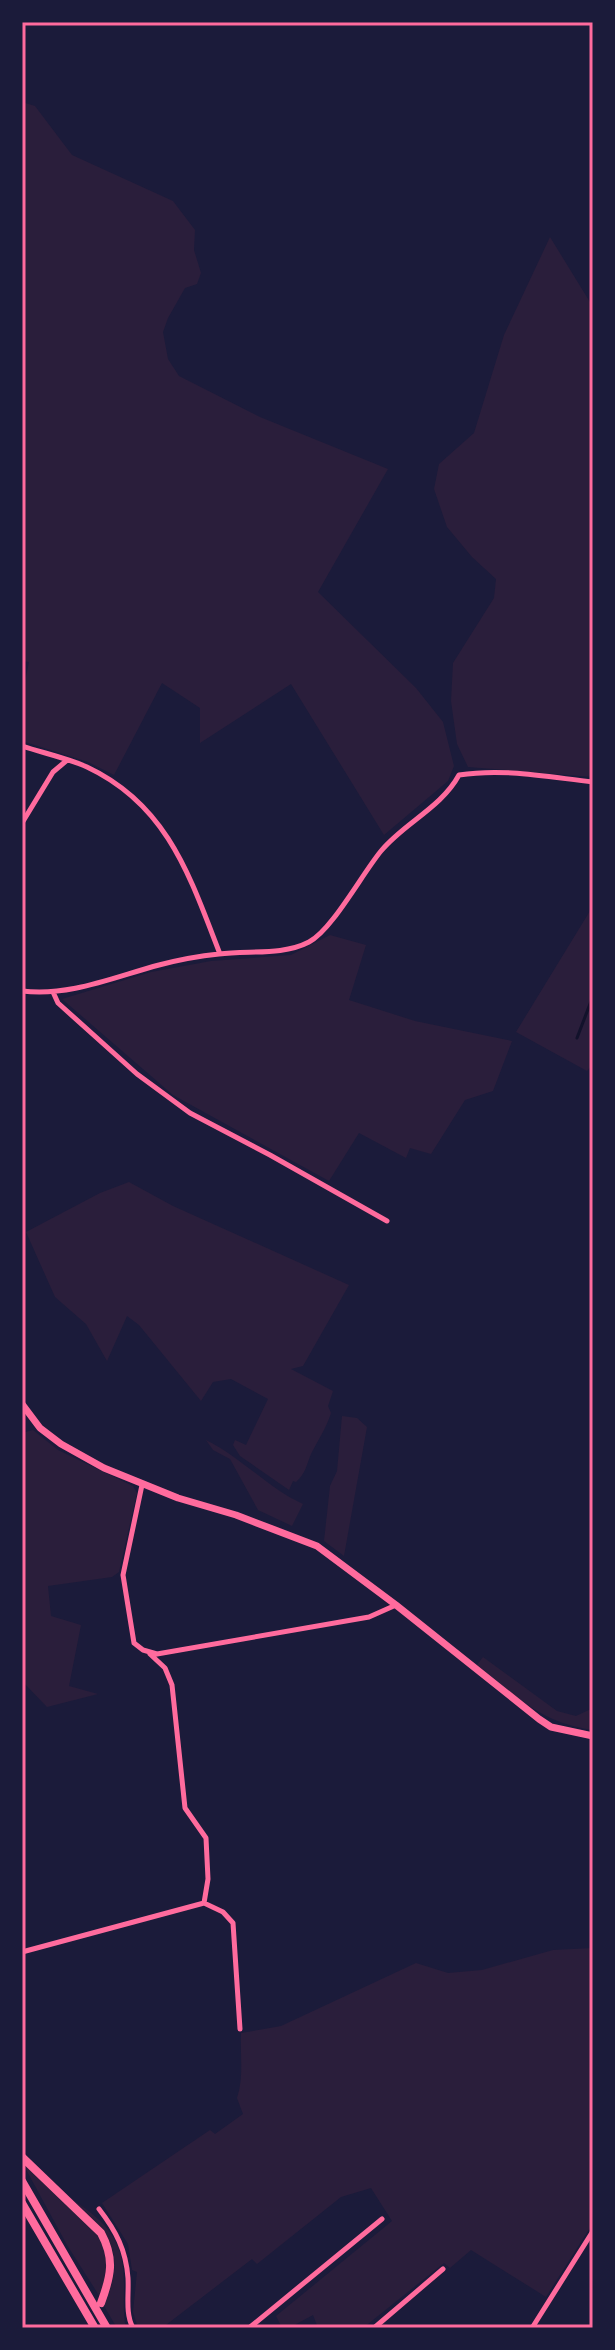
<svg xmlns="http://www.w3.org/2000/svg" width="615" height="2350" font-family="Rubik,sans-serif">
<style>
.green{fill:#2a1e3b}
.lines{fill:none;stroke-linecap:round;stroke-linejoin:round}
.stream{stroke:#12122b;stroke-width:3}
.minor{stroke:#ff6b9d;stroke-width:5}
.secondary{stroke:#ff6b9d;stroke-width:7}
.primary{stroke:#ff6b9d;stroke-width:8}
.neatline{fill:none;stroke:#ff6b9d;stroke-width:3}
</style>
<rect width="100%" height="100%" fill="#1b1b3a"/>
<path class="green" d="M22 102 35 106 72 155 173 201 195 230 194 250 201 273 197 284 185 288 168 318 163 332 168 359 179 376 260 417 388 469 318 592 416 688 443 722 454 766 448 781 384 835 291 684 200 743V708L162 683 114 775 88 762 22 741V696L29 662 22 661Z
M550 237 593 307V777L468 767 457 744 451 701 453 663 494 598 496 579 472 557 447 527 434 489 439 464 474 433 504 335Z
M593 906V1064L587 1071 516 1032Z
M330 935 366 945 349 1000 415 1021 512 1041 493 1091 465 1100 431 1154 410 1148 406 1158 359 1133 329 1181 173 1095 62 999 151 972 211 961 291 955Z
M129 1182 173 1206 349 1285 303 1366 291 1369 333 1391 328 1406 331 1413C326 1429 318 1440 311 1454 306 1466 306 1473 296 1482L293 1481 289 1490 240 1456 233 1445 235 1440 246 1445 268 1399 231 1379 213 1382 201 1401 139 1325 127 1316 107 1361 86 1324 55 1297 26 1232 100 1193Z
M342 1416 357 1418 367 1427 344 1556 324 1541 330 1486 337 1471Z
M33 1430 58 1450 133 1486 137 1493 119 1572 112 1577 48 1586 51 1616 81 1625 69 1686 98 1694 47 1707 22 1681V1433Z
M206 1440C241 1457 269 1489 303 1504L292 1526 258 1510 230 1459 213 1450Z
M483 1657 557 1711 576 1716 593 1708V1730C540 1723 517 1696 477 1665Z
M593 1948V2223L546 2297 471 2250 450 2268 444 2263 363 2328H318L313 2315 289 2328H282L276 2316 392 2221 371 2188 341 2197 257 2264 252 2259 162 2328H138L133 2312 137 2272 132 2270 128 2244 102 2203 210 2130 215 2134 243 2114 237 2098C244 2077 240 2056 241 2033L281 2026 416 1963 448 1973 482 1970 553 1950Z
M22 2162C42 2181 102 2229 107 2254 109 2270 104 2282 100 2297L67 2245Z
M73 2200C110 2225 125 2242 124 2289 124 2302 123 2316 126 2328H117L104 2306C126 2253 112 2236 73 2200Z"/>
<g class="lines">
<path class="stream" d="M577 1038 593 996"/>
<path class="minor" d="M22 746C43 753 67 758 87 767 168 805 190 877 220 954
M22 823 53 772 66 761
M22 991C69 997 114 977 159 965 178 960 199 956 219 954 248 950 282 956 309 942 332 930 362 874 381 851 404 823 441 808 459 775 504 768 548 777 593 782
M53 992 58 1003 137 1074 190 1113 270 1155 387 1221
M142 1485 123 1575 134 1643 143 1650 157 1654 369 1617 396 1605
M150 1654 165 1668 172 1685 185 1808 206 1838 208 1879 204 1903
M204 1903 223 1912 233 1923 240 2029
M22 1952 204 1903
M99 2209C116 2231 126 2250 128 2278 129 2295 125 2313 133 2328
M249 2328 382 2219
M374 2328 443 2269
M532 2328 593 2231"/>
<path class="secondary" d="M22 1404 40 1428 61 1444 104 1468 178 1498 236 1515 317 1546 396 1605 539 1719 551 1727 593 1736"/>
<path class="primary" d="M22 2157 101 2233C115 2259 111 2276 101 2303
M22 2181 107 2328
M22 2203 95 2328"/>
</g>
<rect width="615" height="2350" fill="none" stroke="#1b1b3a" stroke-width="48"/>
<rect x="24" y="24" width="567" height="2302" class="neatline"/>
</svg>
